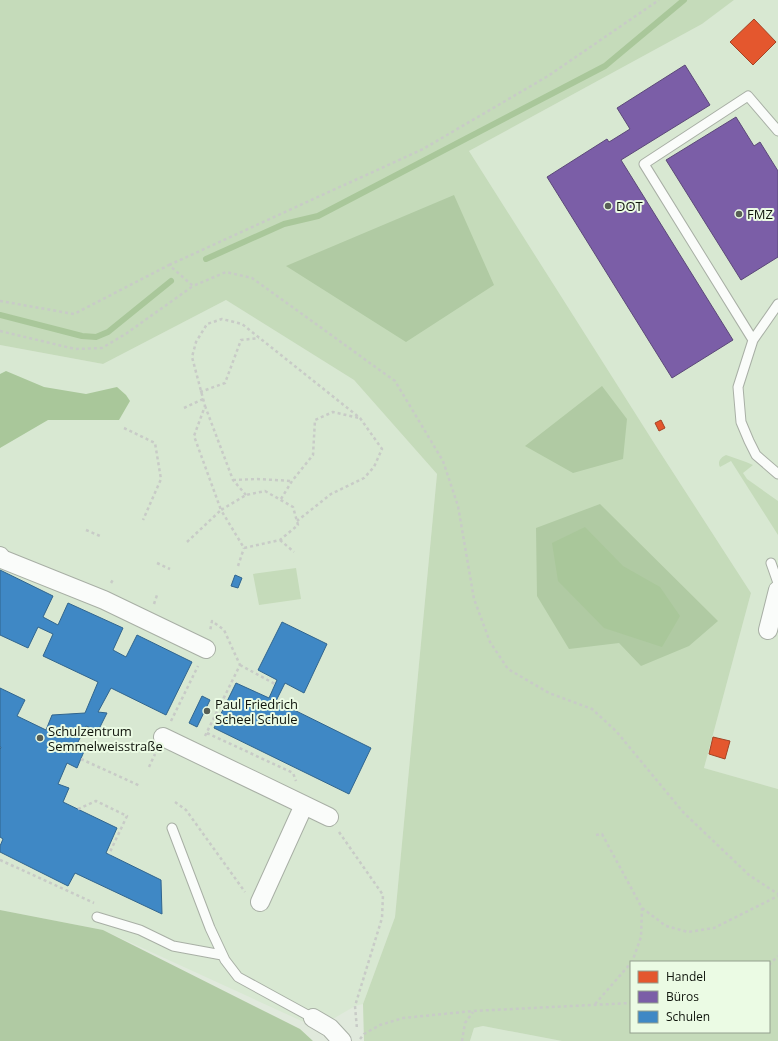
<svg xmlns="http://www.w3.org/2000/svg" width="778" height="1041" font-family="'Open Sans',sans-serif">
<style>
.built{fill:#d8e8d2}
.green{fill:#c5dbba;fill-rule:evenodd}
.forest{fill:#b0caa3}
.water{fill:#a9c79a}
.shops{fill:#e4572e;stroke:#a44324}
.offices{fill:#7b5ea7;stroke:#5b4878}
.schools{fill:#3f88c5;stroke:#31658e}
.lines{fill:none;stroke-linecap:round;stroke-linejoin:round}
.stream{stroke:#a9c79a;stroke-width:6}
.lane-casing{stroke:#a8afa5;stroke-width:11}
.street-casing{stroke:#a8afa5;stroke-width:20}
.path{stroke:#c8cbc7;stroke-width:2.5;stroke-dasharray:3 3;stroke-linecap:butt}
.lane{stroke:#fafcfa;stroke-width:9}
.street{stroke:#fafcfa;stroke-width:18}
.poi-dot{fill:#585f55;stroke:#ebfbe4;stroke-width:1.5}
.labels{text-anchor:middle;stroke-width:4;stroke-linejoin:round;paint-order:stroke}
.poi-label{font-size:13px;fill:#0f140c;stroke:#ebfbe4;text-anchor:start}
</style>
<rect width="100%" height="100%" fill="#e0e9dc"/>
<path class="built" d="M734 0H778V789L704 768 751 593 656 446 469 151 702 24Z
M226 300 354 380 437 474 395 917 363 1004 355 1006 326 1023H306L103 930 0 910V345L103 364Z
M483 1026 562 1041H470L474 1028Z"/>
<path class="green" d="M0 0H734L702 24 469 151 656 446 751 593 704 768 778 789V1041H562L483 1026 474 1028 470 1041H364L363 1004 395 917 437 474 354 380 226 300 103 364 0 345ZM631 962H769V1032H631Z
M726 455 746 462 753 465 743 473 747 479 778 501V535L731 461 720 467C717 462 721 457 726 455Z
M296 568 301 599 259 605 253 574Z"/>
<path class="forest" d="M454 195 494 285 406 342 286 266Z
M602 386 627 419 623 459 573 473 525 446Z
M600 504 718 621 689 646 641 666 619 643 569 649 537 596 536 528Z
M0 910 103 930 300 1029 313 1041H0Z"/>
<path class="water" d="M6 371 44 387 86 394 117 387 126 395 130 401 119 420H48L0 448V374Z
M585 527 623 566 660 587 680 616 662 647 604 628 558 581 552 543Z"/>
<path class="shops" d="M754 19 776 42 753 65 730 42Z
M661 420 665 428 659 431 655 423Z
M713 737 730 741 725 759 709 754Z"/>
<path class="offices" d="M685 65 710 105 621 160 733 340 672 378 547 177 607 139 609 142 630 129 617 108Z
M736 117 754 146 760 142 778 171V257L741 280 666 160Z"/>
<path class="schools" d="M0 570 53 596 43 617 58 625 68 603 123 628 113 650 126 657 137 635 192 662 166 715 111 688 98 712 107 713 98 731 86 726 76 746 85 749 77 768 67 763 58 784 69 788 63 802 117 828 106 853 161 880 162 914 75 873 68 886 0 852V846L3 839 0 837V750L1 747H0V688L25 700 17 716 46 730 52 715 85 713 98 682 43 656 53 634 38 627 28 648 0 635Z
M235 575 242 578 238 588 231 586Z
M282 622 327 644 304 693 285 683 276 701 371 748 349 794 214 728 236 683 269 698 277 680 258 670Z
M202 696 210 700 197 727 189 723Z"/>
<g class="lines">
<path class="stream" d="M206 259 284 224 318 216 605 66 684 0
M0 315 82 336 96 337 108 332 171 281"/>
<g class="lane-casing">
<path id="lane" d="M778 304 753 340 738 387 741 422 749 441 756 455 778 474
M753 340 644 164 748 96 778 131
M771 563 778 583
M172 828 210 928 225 960 238 977 313 1018
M97 917 140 930 173 946 222 955"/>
</g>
<g class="street-casing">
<path id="street" d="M0 556 2 559 104 600 206 649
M768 630 778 590
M163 737 329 817
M260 902 304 805
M313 1018 330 1028 342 1041"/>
</g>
<path class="path" d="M169 265 423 149 548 76 659 0
M0 301 74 314 169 265 193 286 226 272 252 278 395 381 443 461 458 506 474 599 490 642 508 669 549 693 592 709 616 731 683 812 749 875 778 894
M0 331 75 349 102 348 127 333 193 286
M200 392 225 383 241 340 259 338
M205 406 233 480 246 495
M184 408 203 399
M124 428 155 443 161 479 143 520
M233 480 257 479 292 481
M265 491 293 507 298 525 280 540 244 548 221 510 246 495Z
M281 499 292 481 313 455 315 420 333 412 359 418
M86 530 100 536
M280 540 294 552
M187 542 221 510 194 436 205 406 192 357 196 342 207 324 222 319 242 324 360 418 382 449 374 467 364 478 331 494 297 521
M157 563 170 569
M238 566 244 548
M111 583 114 578
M154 604 157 595
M240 665 275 684
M171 721 198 666
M207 733 293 773 296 781
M205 736 240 665 224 630 212 621 210 631
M81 759 140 786
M149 767 155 754
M175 802 186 810 245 892
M78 809 96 801 127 816 109 854
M339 832 383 895 382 918 355 1006 357 1029
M596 835 602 834 642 908 641 937 632 962
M0 860 94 903
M642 908 666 926 688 932 714 928 778 896
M769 965 778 956
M595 1004 631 963
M360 1039 364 1034 380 1025 403 1018 473 1011 631 1003
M462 1041 465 1023 473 1012"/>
<use href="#lane" class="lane"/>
<use href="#street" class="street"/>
</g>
<g class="poi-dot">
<circle cx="608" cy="206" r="4"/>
<circle cx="739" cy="214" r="4"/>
<circle cx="207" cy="711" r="4"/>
<circle cx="40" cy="738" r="4"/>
</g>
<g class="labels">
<g class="poi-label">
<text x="616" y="211">DOT</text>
<text x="747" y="219">FMZ</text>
<text x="215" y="709">Paul Friedrich<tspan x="215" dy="15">Scheel Schule</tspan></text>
<text x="48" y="736">Schulzentrum<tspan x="48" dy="15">Semmelweisstraße</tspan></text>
</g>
</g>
<rect x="630" y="961" width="140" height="72" fill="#ebfbe4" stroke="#939f8e"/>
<rect x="638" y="971" width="20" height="12" fill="#e4572e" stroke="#939f8e"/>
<text x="666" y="981" font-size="12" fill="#0f140c">Handel</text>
<rect x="638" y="991" width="20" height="12" fill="#7b5ea7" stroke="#939f8e"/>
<text x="666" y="1001" font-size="12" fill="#0f140c">Büros</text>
<rect x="638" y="1011" width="20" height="12" fill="#3f88c5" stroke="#939f8e"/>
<text x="666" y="1021" font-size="12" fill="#0f140c">Schulen</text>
</svg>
